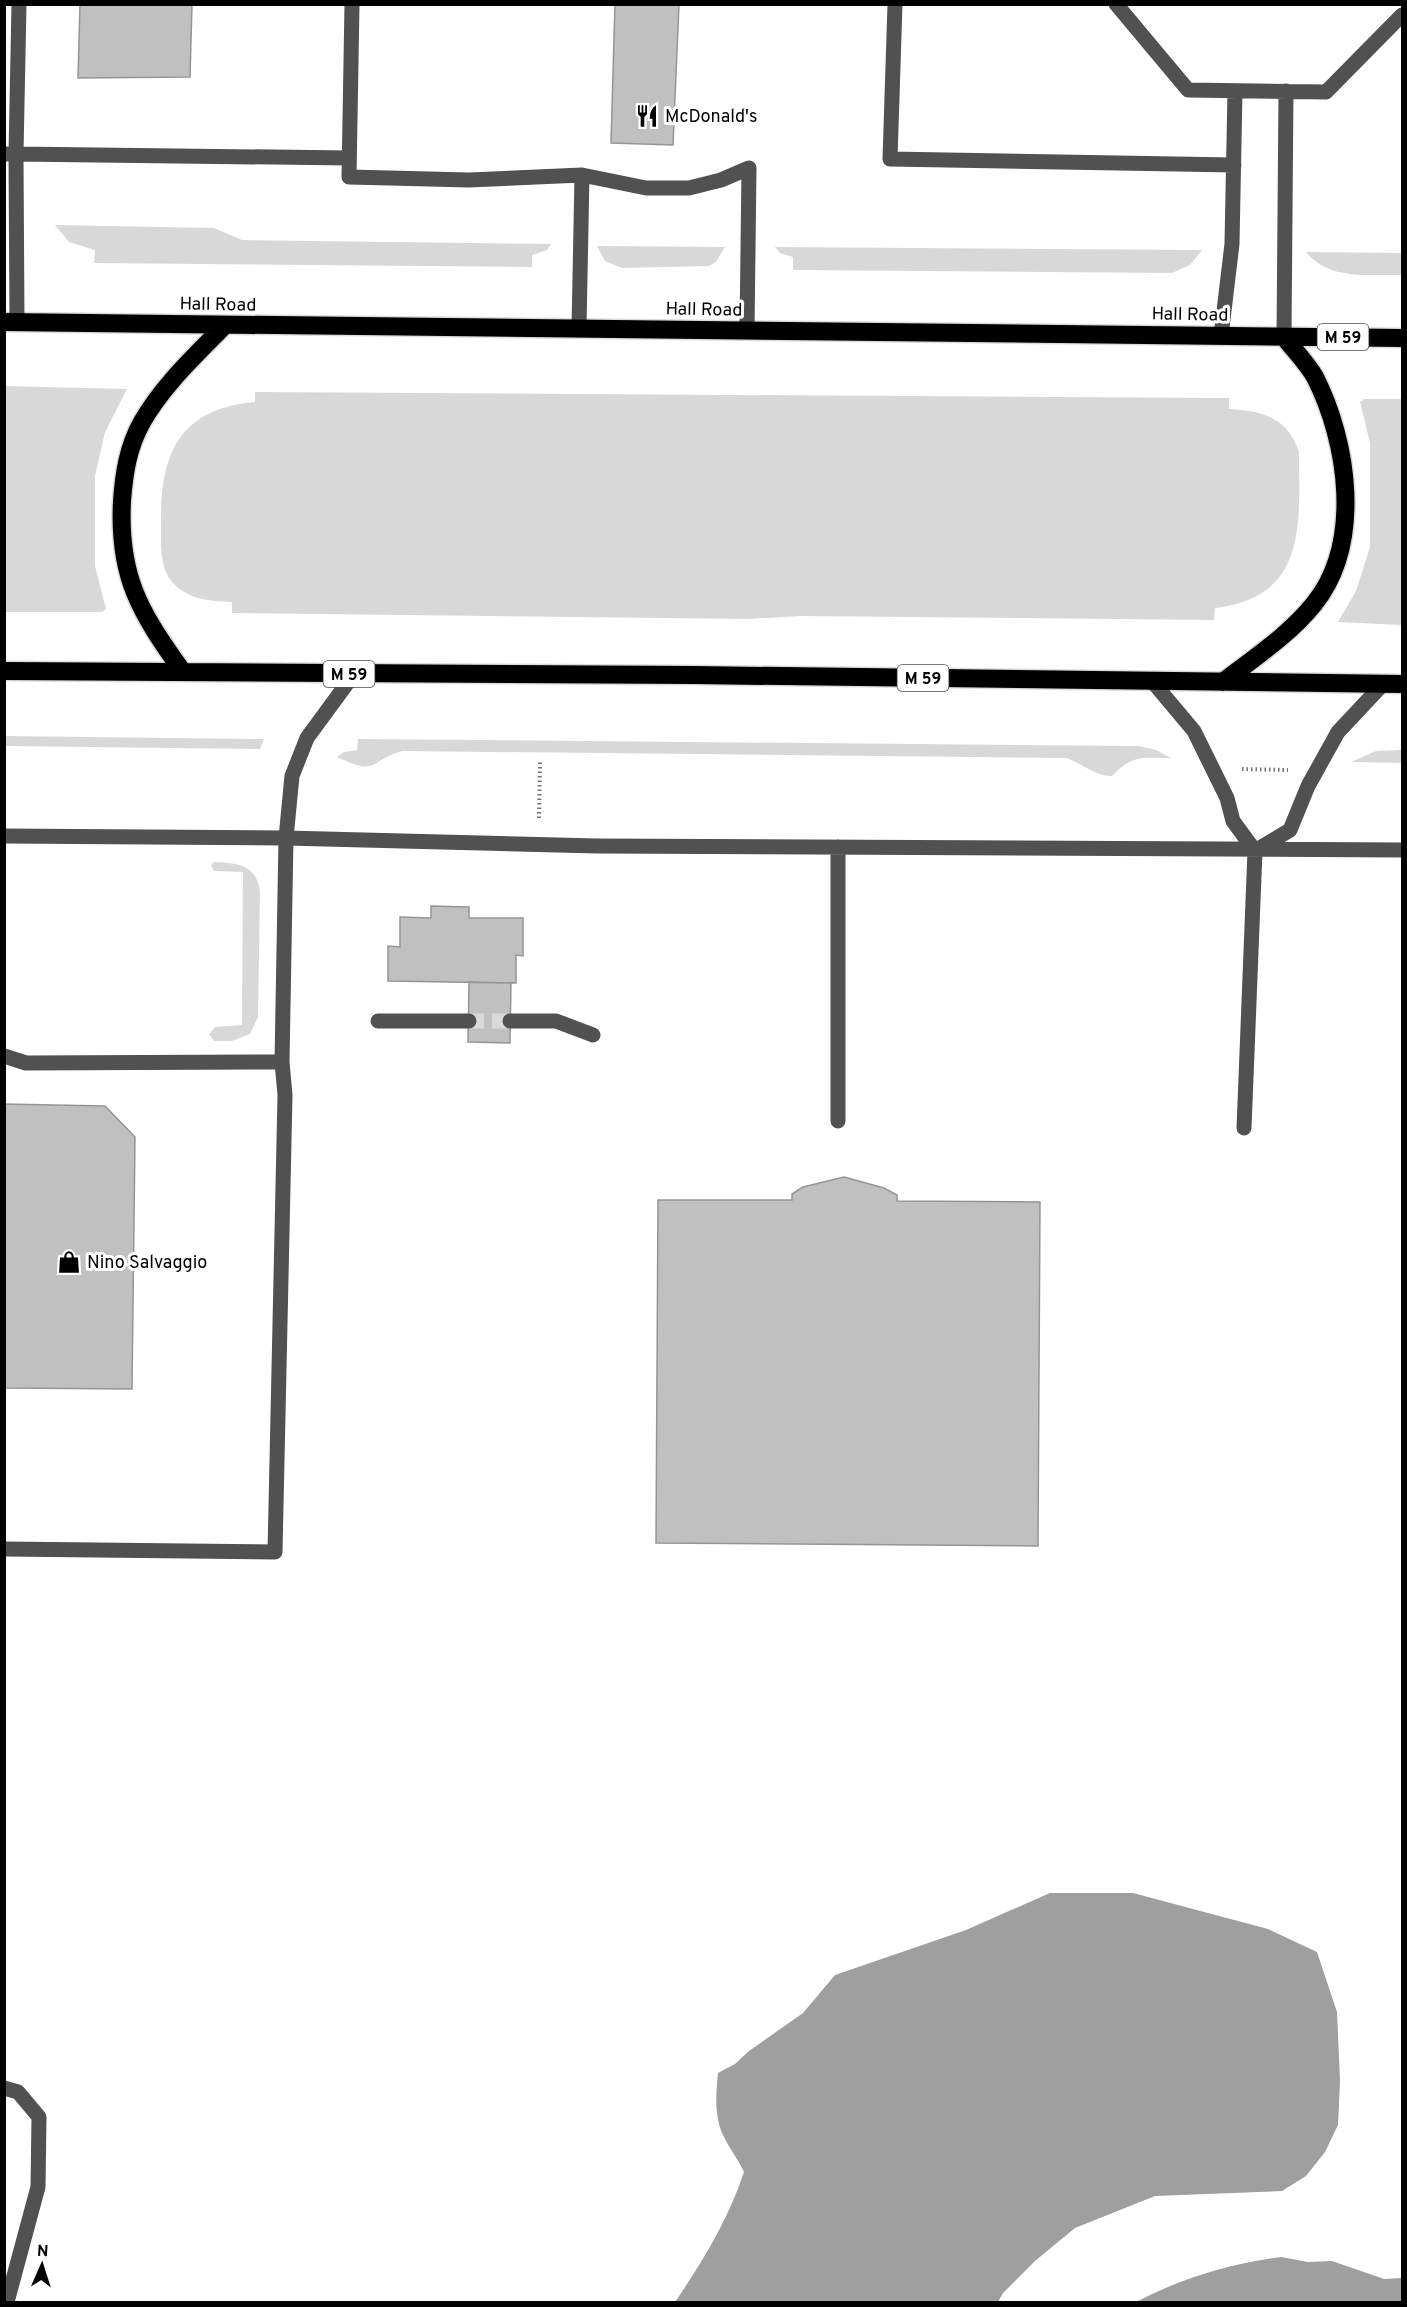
<svg xmlns="http://www.w3.org/2000/svg" width="1407" height="2307" font-family="Overpass,sans-serif">
<style>
.green{fill:#d8d8d8}
.water{fill:#9f9f9f}
.building{fill:#c0c0c0;stroke:#959595;stroke-width:1.5}
.lines{fill:none;stroke-linecap:round;stroke-linejoin:round}
.minor-tunnel{stroke:#d9d9d9;stroke-width:15;stroke-dasharray:15 8;stroke-linecap:butt}
.highway-casing{stroke:#dbdbdb;stroke-width:21}
.path{stroke:#737373;stroke-width:4;stroke-dasharray:1.5 3;stroke-linecap:butt}
.minor{stroke:#515151;stroke-width:15}
.highway{stroke:#000;stroke-width:18}
.labels{text-anchor:middle;stroke-width:6;stroke-linejoin:round;paint-order:stroke}
.shield{fill:#fff;stroke:#4c4c4c;stroke-width:1.5}
.shield-label{font-size:16px;font-weight:bold;fill:#000}
.poi-label{font-size:18px;fill:#000;stroke:#fff;text-anchor:start}
.street-label{font-size:18px;fill:#000;stroke:#fff}
</style>
<rect width="100%" height="100%" fill="#fff"/>
<path class="green" d="M55 225 214 228 242 240 551 244 547 250 532 255V267L94 263 95 250 69 242Z
M597 246 725 247 716 262 709 266 622 268 605 261Z
M775 247 1202 250 1190 265 1172 273 793 270V257L780 253Z
M1306 252 1402 253V275C1368 274 1330 281 1306 252Z
M5 386 127 389 105 432 95 476V566L106 609 102 612H5Z
M255 392 1229 398V409C1263 411 1287 417 1299 452 1299 524 1308 597 1215 608L1214 620 800 616 748 619 232 613V602C210 601 189 600 173 583 159 568 161 544 161 526 160 456 177 409 255 402Z
M1364 399H1402V625L1338 622 1356 591 1370 547V443L1360 402Z
M5 736 264 739 260 749 5 746Z
M358 739 1139 746 1156 750 1171 758C1142 758 1133 754 1112 776 1094 776 1082 763 1066 758L402 751C367 761 380 777 337 757L344 752 357 750Z
M1402 750V763L1351 762 1376 751Z
M214 862C238 863 257 865 260 892L258 1017 250 1034 232 1041H214L209 1034 215 1027 242 1025 243 872 214 871 211 865Z"/>
<path class="water" d="M1050 1893H1133L1268 1929 1317 1952 1337 2012 1340 2081 1338 2125 1325 2152 1306 2176 1282 2191 1155 2196 1075 2228 1035 2261 1003 2293 998 2302H675C703 2261 728 2220 744 2172 738 2159 729 2148 723 2135 714 2117 716 2092 718 2073L735 2064 749 2051 803 2013 835 1975 966 1930Z
M1281 2257 1308 2262 1332 2261 1384 2279 1402 2278V2302H1136C1182 2278 1229 2264 1281 2257Z"/>
<path class="building" d="M80 4H192L190 77 78 78Z
M615 4H679L673 145 611 143Z
M431 906 469 907V918H523V956L516 955V983L388 981V946L400 947V917L431 918Z
M469 982 511 983 510 1043 468 1042Z
M4 1104 105 1106 135 1137 132 1389 4 1388Z
M844 1177 884 1188 897 1195V1201L1040 1202 1038 1546 656 1543 658 1200H792V1194L803 1187Z"/>
<g class="lines">
<path class="minor-tunnel" d="M469 1021H510"/>
<g class="highway-casing">
<path id="highway" d="M4 322 1402 338
M4 671 694 675 1402 684
M183 672C140 612 118 577 122 501 124 473 128 447 142 422 163 385 195 356 225 325
M1223 682C1254 658 1289 635 1314 604 1363 543 1348 442 1315 377 1307 363 1294 350 1284 337"/>
</g>
<path class="path" d="M1242 769 1288 770
M539 818 540 762"/>
<path class="minor" d="M19 4 16 154 349 158
M352 4 349 177 469 180 582 175 646 188H689L721 180 749 168 747 331
M895 4 890 159 1234 165
M1116 4 1188 90 1326 92 1402 15
M4 154H16L17 323
M579 328 582 175
M1221 336 1232 244 1235 91
M1284 337 1286 91
M1152 681 1194 731 1227 798 1233 821 1255 851 1290 830 1308 786 1338 732 1383 684
M4 836 286 838 597 846 1402 850
M378 1021H469
M510 1021H556L593 1035
M4 1056 26 1063 282 1062
M838 1121V847
M1244 1128 1255 851
M4 1549 275 1552 285 1095 282 1062 286 838 292 776 307 738 354 674
M4 2088 18 2092 39 2117 38 2187 7 2302"/>
<use href="#highway" class="highway"/>
</g>
<defs>
<g id="restaurant-bare" transform="scale(1.8)"><path d="M-5-6h1v4h1v-4h1v4h1v-4h1v5L-1.5 .5V6h-2V.5L-5-1ZM5-6V6H3V1.5H1.5Q1.5-4 5-6Z" fill="#000" stroke="#fff" stroke-width="2.5" paint-order="stroke"/></g>
<g id="shop-bare" transform="scale(1.8)"><path d="M-5-2.5h2.3a2.7 3.5 0 0 1 5.4 0H5L5.5 6h-11ZM-1.5-2.5h3a1.5 2.3 0 0 0-3 0Z" fill="#000" stroke="#fff" stroke-width="2.5" paint-order="stroke"/></g>
</defs>
<g fill-rule="evenodd">
<use href="#restaurant-bare" x="647" y="116"/>
<use href="#shop-bare" x="69" y="1262"/>
</g>
<g class="labels">
<g class="shield">
<rect x="1317.5" y="324" width="51" height="26" rx="4.5"/>
<rect x="323.5" y="661" width="51" height="26" rx="4.5"/>
<rect x="897.5" y="665" width="51" height="26" rx="4.5"/>
</g>
<g class="shield-label">
<text x="1343" y="343">M 59</text>
<text x="349" y="680">M 59</text>
<text x="923" y="684">M 59</text>
</g>
<g class="poi-label">
<text x="665" y="122">McDonald's</text>
<text x="87" y="1268">Nino Salvaggio</text>
</g>
<g class="street-label">
<text transform="translate(218 304) rotate(1)" y="6">Hall Road</text>
<text transform="translate(704 309) rotate(1)" y="6">Hall Road</text>
<text transform="translate(1190 314) rotate(1)" y="6">Hall Road</text>
</g>
</g>
<rect width="1407" height="2307" fill="none" stroke="#000000" stroke-width="12"/>
<g transform="translate(42 2265) rotate(3)" stroke="#ffffff" stroke-width="4.5" paint-order="stroke">
<path d="M0-4.5L10 22L0 15L-10 22Z" fill="#000000"/>
<text y="-9" font-size="16" font-weight="bold" text-anchor="middle" fill="#000000">N</text>
</g>
</svg>
